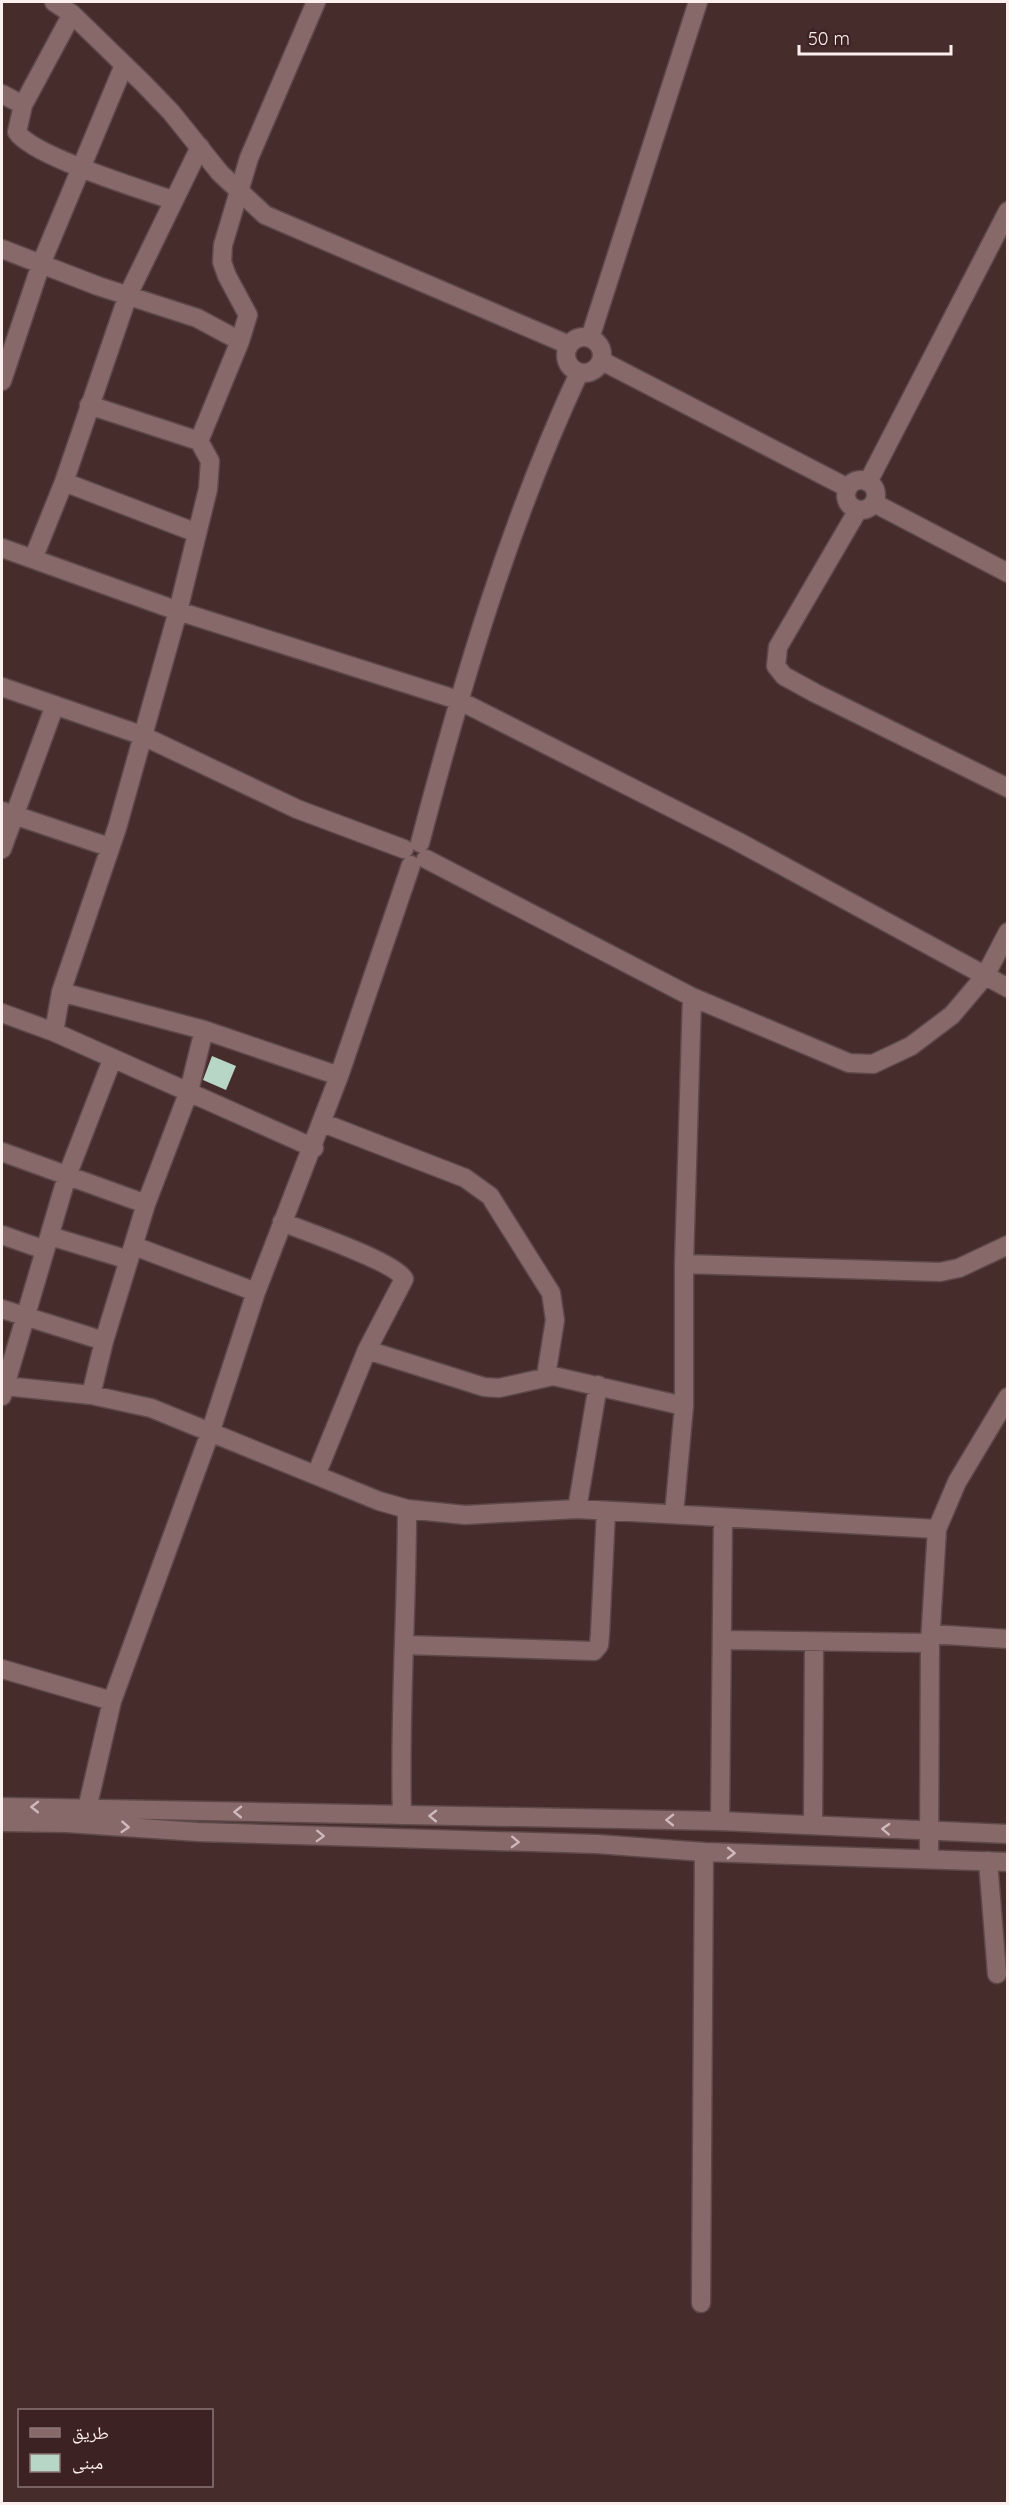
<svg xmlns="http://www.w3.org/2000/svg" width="1009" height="2505" font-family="Quicksand,'Noto Naskh Arabic',sans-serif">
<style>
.building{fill:#b7d6c6}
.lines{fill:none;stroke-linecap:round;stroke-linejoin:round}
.street-casing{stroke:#5e4949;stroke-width:21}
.secondary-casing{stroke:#5e4949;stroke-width:21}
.street{stroke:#886969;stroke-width:18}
.secondary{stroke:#886969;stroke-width:18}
.oneway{stroke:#cfb9b9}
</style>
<rect width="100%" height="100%" fill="#472c2c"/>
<path class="building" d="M212 1056 236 1066 226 1090 203 1080Z"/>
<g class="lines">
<g class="street-casing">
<path id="street" d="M72 14 23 105 17 132C32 156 141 189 172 200
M2 94 23 105
M200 147 128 295 64 482 33 559 178 611 458 700 737 841 1008 988
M2 249 98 286 197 318 240 341 199 441 210 461 208 489 178 611 117 828 61 992 54 1032
M590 338 698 2
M240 341 248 315 227 276 222 262 223 245 249 158 316 2
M2 381 41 264 124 65
M89 405 199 441
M64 482 197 533
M868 482 1008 211
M858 510 778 647 776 666 784 676 815 693 1008 788
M2 548 33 559
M2 687 141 735 297 809 404 849
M2 811 109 847
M420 843C462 683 509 523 579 373
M2 849 55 705
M426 859 692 997 684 1264V1406L674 1514
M61 992 204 1030 339 1076
M692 997 849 1063 873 1064 911 1046 952 1015 985 976 1008 932
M2 1013 54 1032 314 1148
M323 1123 465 1178 490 1196 551 1293 555 1320 546 1376
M2 1152 146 1204
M282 1222C304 1231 396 1262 404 1279L367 1350 316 1475
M2 1235 45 1250
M50 1236 129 1260
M134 1246 256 1292
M684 1264 940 1272 959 1268 1008 1245
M2 1309 104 1341
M367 1350 484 1387 499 1388 553 1376 684 1406
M5 1386 91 1395 151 1408 379 1501 407 1509 465 1515 577 1509 937 1529
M91 1395 104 1341 146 1204 189 1091 204 1030
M2 1396 67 1176 112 1060
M577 1509 598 1385
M931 1634 1008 1639
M723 1640 930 1643
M406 1645 594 1651 599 1645 600 1634 606 1511
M2 1669 112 1701
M402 1815C399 1713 407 1611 407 1509
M720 1821 723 1518
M84 1822 112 1701 210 1433 256 1292 339 1076 411 865
M813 1824 814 1642
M929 1858 930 1643 937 1529 957 1482 1008 1397
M988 1861 997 1974
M701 2303 704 1852"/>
</g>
<g class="secondary-casing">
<path id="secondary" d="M54 2 72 14 144 84 171 112 220 173 265 215 569 345
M566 355a18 18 0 1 1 36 0a18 18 0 1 1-36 0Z
M602 361 848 488
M846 495a15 15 0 1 1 30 0a15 15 0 1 1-30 0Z
M874 503 1008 573
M2 1807 720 1821 1008 1834
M2 1822 67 1823 198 1832 597 1844 704 1852 1008 1862"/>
</g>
<use href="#street" class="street"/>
<use href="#secondary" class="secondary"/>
</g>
<defs><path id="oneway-chevron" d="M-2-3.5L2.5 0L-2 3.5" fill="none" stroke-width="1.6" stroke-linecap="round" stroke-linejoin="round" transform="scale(1.5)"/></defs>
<g class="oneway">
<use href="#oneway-chevron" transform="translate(35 1807) rotate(-179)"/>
<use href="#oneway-chevron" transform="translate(238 1812) rotate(-179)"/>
<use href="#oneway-chevron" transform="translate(433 1816) rotate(-179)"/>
<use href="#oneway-chevron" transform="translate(670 1820) rotate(-179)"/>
<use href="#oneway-chevron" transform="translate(125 1827) rotate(4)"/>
<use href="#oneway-chevron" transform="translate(886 1829) rotate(-177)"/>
<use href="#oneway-chevron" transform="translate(320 1836) rotate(2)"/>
<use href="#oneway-chevron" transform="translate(515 1842) rotate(2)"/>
<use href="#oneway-chevron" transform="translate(731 1853) rotate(1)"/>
</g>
<rect width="1009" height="2505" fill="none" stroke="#feefef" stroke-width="6"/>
<rect x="18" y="2409" width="195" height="78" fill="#3c2223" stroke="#8a7475" stroke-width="1.5"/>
<rect x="30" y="2428" width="30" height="9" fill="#886969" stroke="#8a7475" stroke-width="1.5"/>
<text x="72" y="2439" font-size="18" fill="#feefef">طريق</text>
<rect x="30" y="2454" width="30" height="18" fill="#b7d6c6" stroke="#8a7475" stroke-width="1.5"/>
<text x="72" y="2469" font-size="18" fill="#feefef">مبنى</text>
<path d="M799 45v9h152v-9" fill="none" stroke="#feefef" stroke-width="3"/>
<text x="808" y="45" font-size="18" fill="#feefef" stroke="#3c2223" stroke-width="4.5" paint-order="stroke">50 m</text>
</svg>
